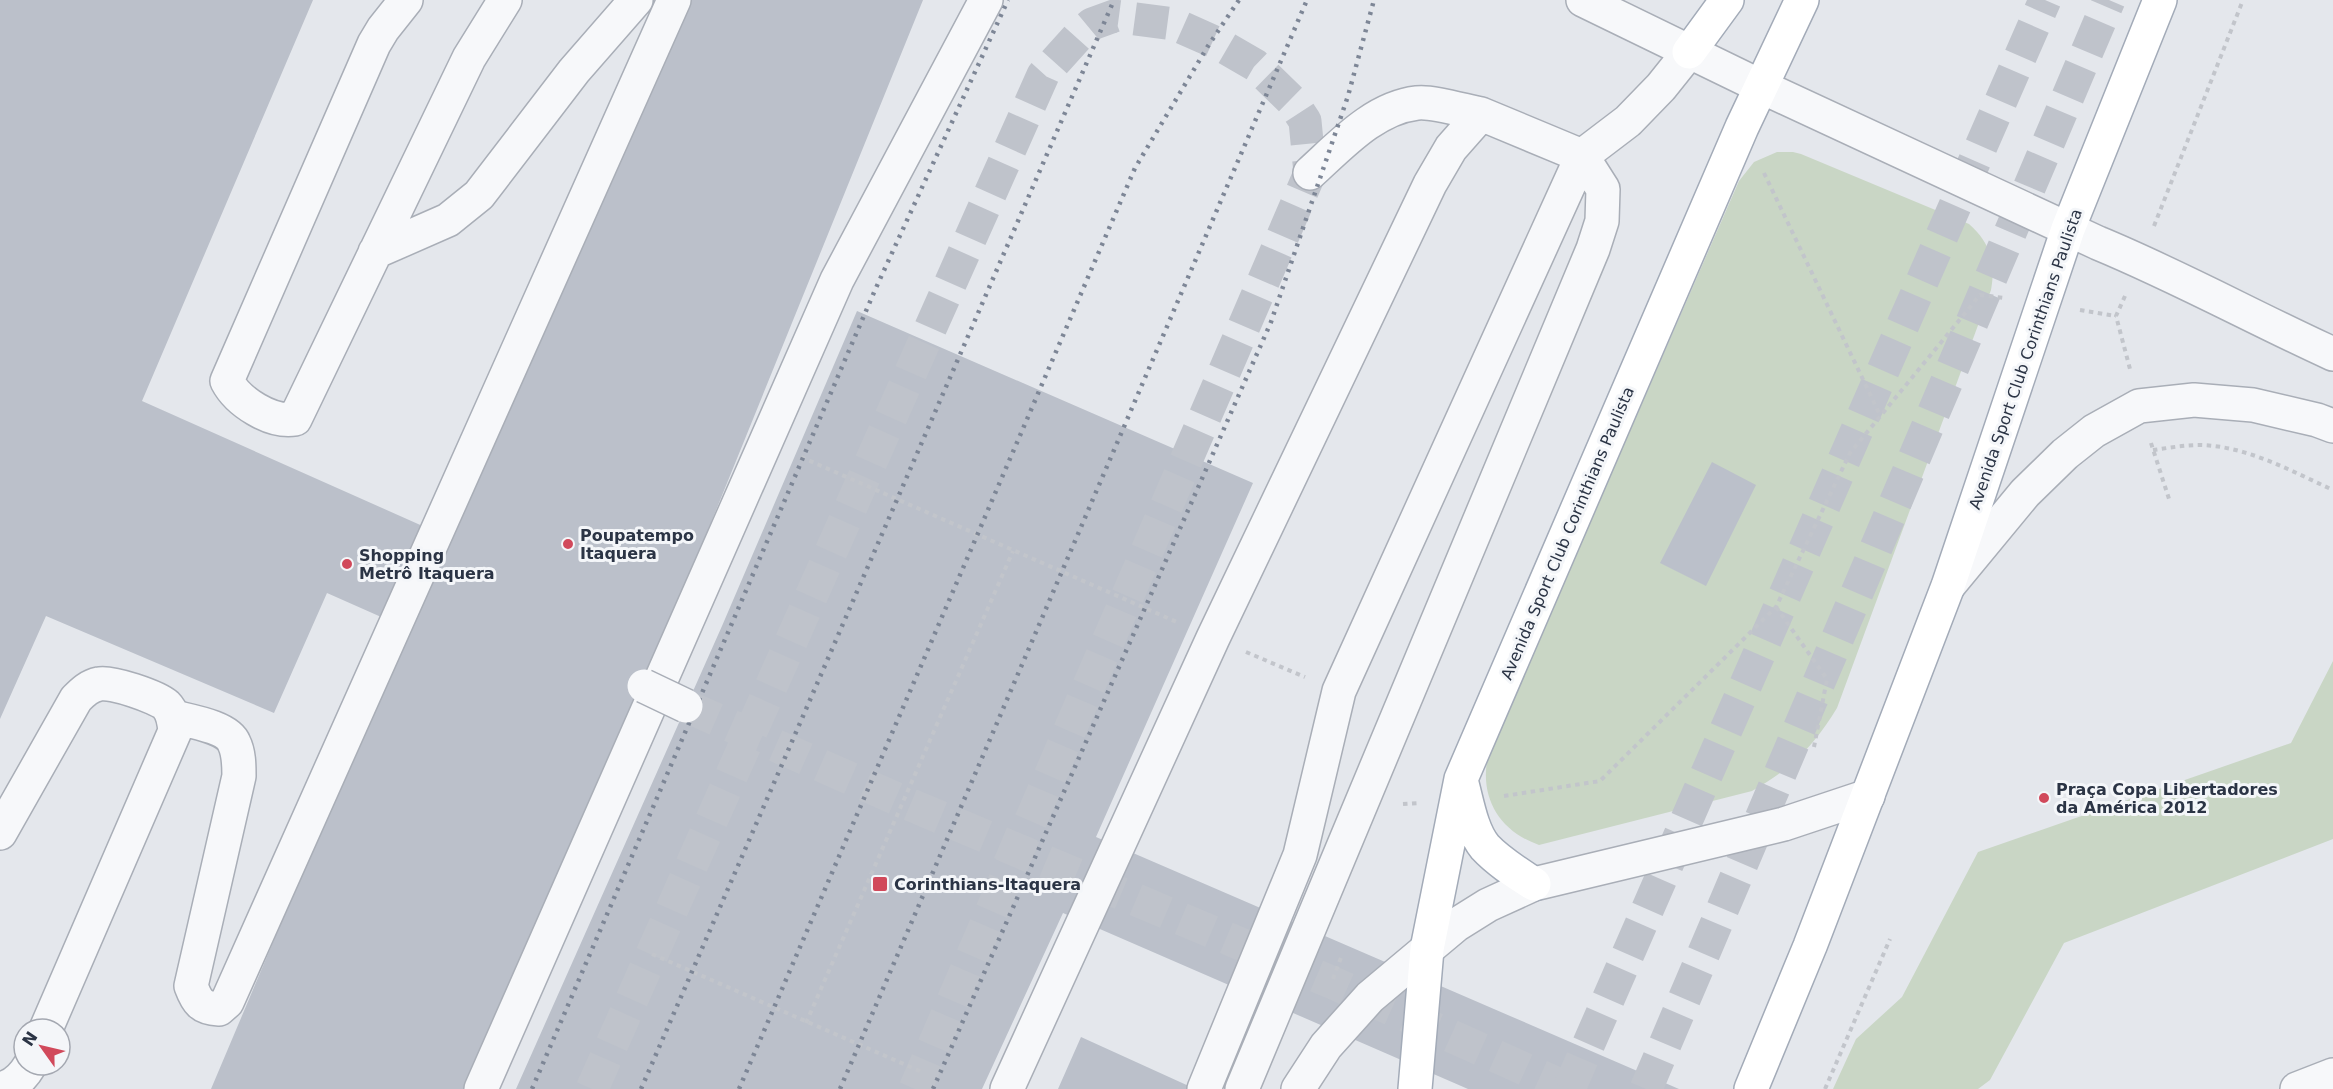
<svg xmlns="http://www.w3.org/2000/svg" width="2333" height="1089" font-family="'DejaVu Sans',sans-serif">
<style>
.green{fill:#c9d6c5}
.building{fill:#bbc0ca}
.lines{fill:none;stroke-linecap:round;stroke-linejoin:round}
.minor-tunnel{stroke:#bfc3cb;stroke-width:33;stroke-dasharray:33 16;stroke-linecap:butt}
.highway-tunnel{stroke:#bfc3cb;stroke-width:33;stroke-dasharray:33 16;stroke-linecap:butt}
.minor-casing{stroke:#a9aeb7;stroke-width:36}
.major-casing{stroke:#a3abb8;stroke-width:36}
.path{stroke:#c2c5cb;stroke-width:4;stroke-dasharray:4.5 4.5;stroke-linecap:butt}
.minor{stroke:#f7f8fa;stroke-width:33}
.major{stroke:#fff;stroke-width:33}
.rail{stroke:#7d8696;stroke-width:4.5;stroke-dasharray:3 6;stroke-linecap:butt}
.minor-bridge-casing{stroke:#a9aeb7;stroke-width:36;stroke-linecap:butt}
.minor-bridge{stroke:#f7f8fa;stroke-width:33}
.poi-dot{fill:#d1495b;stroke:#f4f6f9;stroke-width:2}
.labels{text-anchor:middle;stroke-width:6;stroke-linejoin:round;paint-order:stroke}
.street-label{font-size:16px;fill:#2b3445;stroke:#f4f6f9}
.poi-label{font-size:16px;font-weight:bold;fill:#2b3445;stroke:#f4f6f9;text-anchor:start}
</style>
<rect width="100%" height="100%" fill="#e4e7ec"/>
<path class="green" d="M1777 152H1793L1801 154 1969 224C1990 242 1996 263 1991 290L1837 708C1813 747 1792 768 1752 791L1539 845C1499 831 1479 797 1488 756L1739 181 1754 162Z
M2333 661V839L2064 943 1990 1080 1978 1089H1833L1856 1039 1902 997 1978 852 2291 743Z"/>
<path class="building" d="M0 0H313L142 401 445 536 688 0H923L667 631 467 1089H211L406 628 327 593 274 713 46 616 0 719Z
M857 311 1253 483 1096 837 1679 1089H1468L1063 913 982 1089H516L722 626Z
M1712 462 1756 485 1706 586 1660 563Z
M1081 1037 1191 1087 1190 1089H1058Z"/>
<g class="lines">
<path class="minor-tunnel" d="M686 706 904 802 1331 982 1569 1089
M592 1089 1043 75 1080 34 1092 24 1114 16 1174 24 1219 44 1255 65 1292 101 1305 121 1310 173 915 1089"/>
<path class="highway-tunnel" d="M1569 1089 2045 0
M1646 1089 2109 0"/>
<g class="minor-casing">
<path id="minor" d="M406 0 383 29 374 44 227 381C238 402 271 423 295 419L469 58 505 0
M1583 0 1762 87 2098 243C2178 276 2254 318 2333 354
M1310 173C1341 145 1374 108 1417 103 1432 101 1465 111 1481 114
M375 252 448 220 479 195 574 71 636 0
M1949 585 2025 493 2065 454 2094 431 2139 406 2194 400 2253 405 2317 420 2333 426
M174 717C189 721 228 727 234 743 239 753 239 765 239 776L191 986C197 1002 201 1008 219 1009L227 1002 674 0
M0 833 76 699C83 692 89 686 99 684 111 681 157 697 166 705 173 712 174 721 175 731L46 1029
M0 1089C14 1086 23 1077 30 1065
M481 1089 837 280 986 0
M1007 1089 1213 638 1430 184 1451 148 1481 114 1582 156 1603 189 1602 221 1593 249 1242 1089
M1204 1089 1300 855 1339 691 1582 156 1628 121 1661 87 1689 52
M1298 1089 1326 1046 1370 997 1456 925 1488 905 1534 884 1784 824 1868 796
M2297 1089 2333 1075"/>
</g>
<g class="major-casing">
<path id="major" d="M1689 52 1727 0
M1461 780C1467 801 1471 830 1485 847 1499 862 1517 873 1534 884
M1415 1089 1427 949 1461 779 1742 127 1802 0
M1751 1089 1810 946 1948 586 2068 229 2160 0"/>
</g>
<path class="path" d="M1764 173 1880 415
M2154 226 2243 0
M2125 296 2116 316 2130 369
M2080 310 2116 316
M2151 443 2170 502
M2153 450C2168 448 2184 445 2200 445 2247 446 2291 471 2333 490
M801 457 1179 623
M1776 607 1827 679 1814 747
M1246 652 1305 677
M1504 796 1600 781 1776 607 1850 453 1980 295 2005 298
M1403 804 1419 803
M652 954 922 1072
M1333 979 1342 955
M806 1023 1013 551
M1825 1089 1890 939"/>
<use href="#minor" class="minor"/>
<use href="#major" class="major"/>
<path class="rail" d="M532 1089 875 290 1008 0
M641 1089 1114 0
M739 1089 1135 168 1208 46 1239 0
M840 1089 1307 0
M933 1089 1271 322 1348 96 1374 0"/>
<g class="minor-bridge-casing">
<path id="minor-bridge" d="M644 686 686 706"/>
</g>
<use href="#minor-bridge" class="minor-bridge"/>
</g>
<g class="poi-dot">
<circle cx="568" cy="544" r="6"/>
<circle cx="347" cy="564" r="6"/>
<circle cx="2044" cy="798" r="6"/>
<rect x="872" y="876" width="16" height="16" rx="3"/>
</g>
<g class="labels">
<g class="street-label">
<text transform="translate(2025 359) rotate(-71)" y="6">Avenida Sport Club Corinthians Paulista</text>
<text transform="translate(1567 533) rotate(-67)" y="6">Avenida Sport Club Corinthians Paulista</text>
</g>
<g class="poi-label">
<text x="580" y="541">Poupatempo<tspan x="580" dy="18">Itaquera</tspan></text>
<text x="359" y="561">Shopping<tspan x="359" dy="18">Metrô Itaquera</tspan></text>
<text x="2056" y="795">Praça Copa Libertadores<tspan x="2056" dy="18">da América 2012</tspan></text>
<text x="894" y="890">Corinthians-Itaquera</text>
</g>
</g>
<g transform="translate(42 1047) rotate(304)"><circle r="28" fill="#f4f6f9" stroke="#a4a8b1" stroke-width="1.5"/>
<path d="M0-4.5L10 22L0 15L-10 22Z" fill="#d1495b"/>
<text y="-9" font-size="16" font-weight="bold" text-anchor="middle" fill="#2b3445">N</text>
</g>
</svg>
